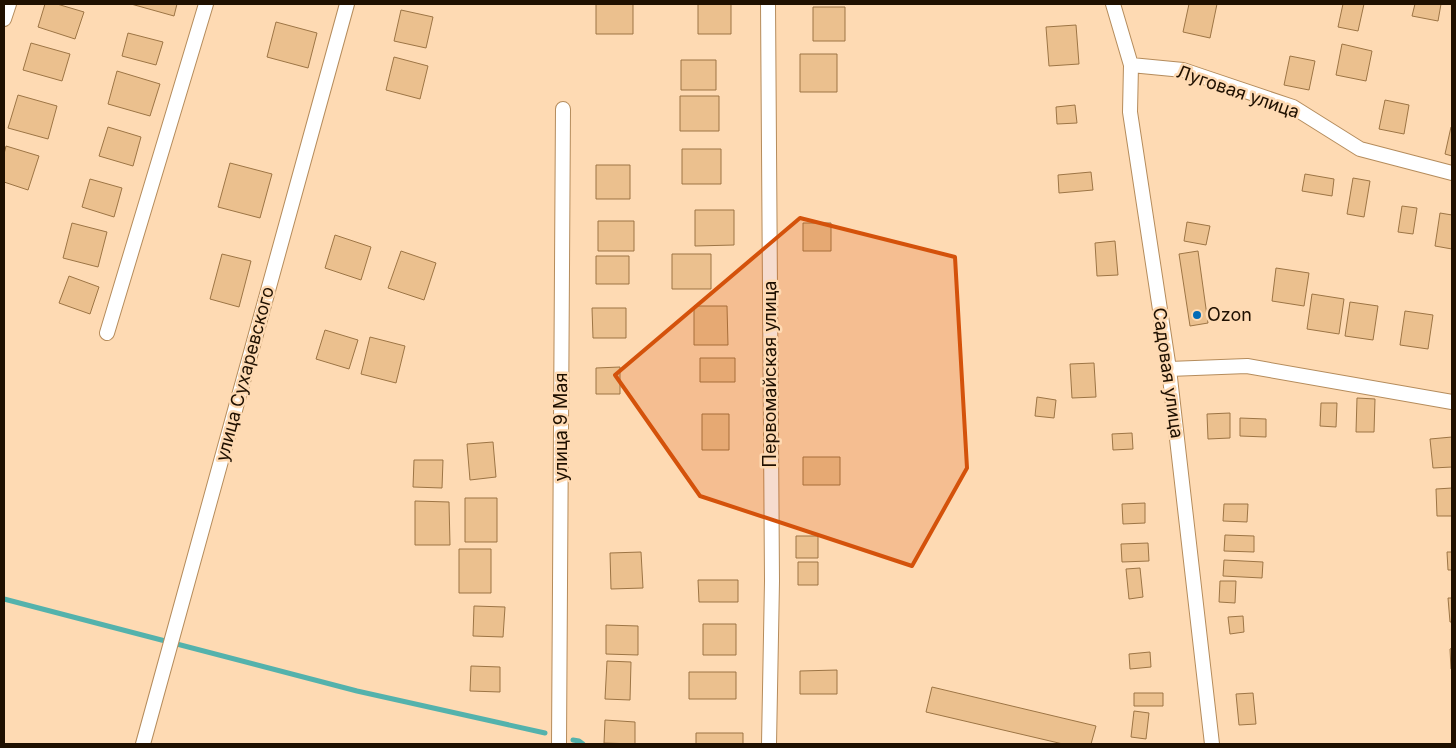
<svg xmlns="http://www.w3.org/2000/svg" width="1456" height="748" font-family="Inter,sans-serif">
<style>
.lines{fill:none;stroke-linecap:round;stroke-linejoin:round}
.stream{stroke:#54b2ac;stroke-width:5}
.building{fill:#ebc08e;stroke:#9d7545}
.street-casing{stroke:#b58c5c;stroke-width:16}
.street{stroke:#fff;stroke-width:14}
.marked{fill:#d4520b;fill-opacity:0.2;stroke:#d4520b;stroke-width:4;stroke-linejoin:round}
.poi-dot{fill:#036bb6;stroke:#fedab3;stroke-width:2}
.labels{text-anchor:middle;stroke-width:5;stroke-linejoin:round;paint-order:stroke}
.street-label{font-size:18px;fill:#1f1000;stroke:#fedab3}
.poi-label{font-size:18px;fill:#1f1000;stroke:#fedab3;text-anchor:start}
</style>
<rect width="100%" height="100%" fill="#fedab3"/>
<g class="lines">
<path class="stream" d="M4 599 357 691 545 733
M573 740 579 741 583 744"/>
</g>
<path class="building" d="M45 4H57L84 12 75 39 38 27Z
M131 4H177L174 16Z
M596 4H633V34H596Z
M698 4H731V34H698Z
M1189 4H1217L1210 38 1183 32Z
M1343 4H1364L1358 31 1338 27Z
M1415 4H1441L1438 21 1412 16Z
M813 7H845V41H813Z
M401 10 433 17 426 48 394 41Z
M276 22 317 33 308 68 267 57Z
M1076 25 1079 64 1049 66 1046 27Z
M128 33 163 42 156 65 122 56Z
M31 43 70 54 62 81 23 70Z
M1342 44 1372 51 1366 81 1336 75Z
M800 54H837V92H800Z
M1290 56 1315 61 1309 90 1284 85Z
M394 57 428 66 420 99 386 90Z
M681 60H716V90H681Z
M117 71 160 84 150 116 108 104Z
M18 95 57 106 48 139 8 128Z
M680 96H719V131H680Z
M1385 100 1409 105 1404 134 1379 129Z
M1075 105 1077 123 1057 124 1056 107Z
M108 127 141 137 133 166 99 156Z
M1451 127H1452V156L1445 154Z
M6 146 39 156 28 190 4 182V154Z
M682 149H721V184H682Z
M230 163 272 174 260 218 218 207Z
M596 165H630V199H596Z
M1091 172 1093 190 1059 193 1058 175Z
M1305 174 1334 179 1332 196 1302 191Z
M1353 178 1370 181 1364 217 1347 214Z
M90 179 122 188 114 217 82 207Z
M1402 206 1417 208 1413 234 1398 232Z
M695 210H734V245L695 246Z
M1440 213 1452 215V249L1435 246Z
M598 221H634V251H598Z
M1187 222 1210 226 1206 245 1184 241Z
M72 223 107 232 98 267 63 258Z
M803 223H831V251H803Z
M335 235 371 247 361 280 325 268Z
M1115 241 1118 275 1097 276 1095 243Z
M401 251 436 263 424 300 388 288Z
M1198 251 1208 323 1190 326 1179 254Z
M222 254 251 261 239 307 210 299Z
M672 254H711V289H672Z
M596 256H629V284H596Z
M1276 268 1309 273 1304 306 1272 301Z
M69 276 99 287 90 314 59 303Z
M1312 294 1344 299 1339 334 1307 329Z
M1350 302 1378 306 1373 340 1345 336Z
M694 306H727L728 345H694Z
M592 308H626V338H593Z
M1405 311 1433 315 1428 349 1400 345Z
M325 330 358 340 349 369 316 359Z
M370 337 405 346 396 383 361 374Z
M700 358H735V382H700Z
M1094 363 1096 397 1072 398 1070 364Z
M620 367V394H596V368Z
M1037 397 1056 400 1054 418 1035 416Z
M1357 398 1375 399 1374 432H1356Z
M1321 403H1337L1336 427 1320 426Z
M1230 413V438L1208 439 1207 414Z
M702 414H729V450H702Z
M1240 418 1266 419V437L1240 436Z
M1132 433 1133 449 1113 450 1112 434Z
M1452 437V467L1433 468 1430 439Z
M493 442 496 477 470 480 467 444Z
M803 457H840V485H803Z
M414 460H443L442 488 413 487Z
M1452 488V516H1437L1436 489Z
M465 498H497V542H465Z
M415 501 449 502 450 545H415Z
M1145 503V523L1123 524 1122 504Z
M1224 504H1248L1247 522 1223 521Z
M1225 535 1254 536V552L1224 551Z
M796 536H818V558H796Z
M1148 543 1149 561 1122 562 1121 544Z
M459 549H491V593H459Z
M641 552 643 588 611 589 610 553Z
M1447 552H1452V570H1448Z
M1224 560 1263 562 1262 578 1223 576Z
M798 562H818V585H798Z
M1140 568 1143 597 1129 599 1126 569Z
M698 580H738V602H699Z
M1220 581H1236L1235 603 1219 602Z
M1448 598H1452V622H1450Z
M474 606 505 607 503 637 473 636Z
M1243 616 1244 632 1230 634 1228 617Z
M703 624H736V655H703Z
M606 625 638 626V655L606 654Z
M1452 648V669H1451L1450 649Z
M1150 652 1151 667 1130 669 1129 654Z
M607 661 631 662 630 700 605 699Z
M471 666 500 667V692L470 691Z
M837 670V694H800V671Z
M689 672H736V699H689Z
M932 687 1096 726 1091 744H1063L926 712Z
M1134 693H1163V706H1134Z
M1253 693 1256 724 1239 725 1236 694Z
M1134 711 1149 713 1146 739 1131 737Z
M605 720 635 722V744L604 743Z
M696 733H743V744H696Z"/>
<g class="lines">
<g class="street-casing">
<path id="street" d="M768 4 772 581 769 744
M1113 4 1131 65 1130 112 1169 369 1212 744
M4 19 9 4
M1131 65 1183 70 1293 107 1360 149 1452 173
M107 333 206 4
M1169 369 1247 366 1452 402
M143 744 347 4
M559 744 563 109"/>
</g>
<use href="#street" class="street"/>
</g>
<path class="marked" d="M800 218 955 257 967 468 912 566 700 496 615 375Z"/>
<circle class="poi-dot" cx="1197" cy="315" r="5"/>
<g class="labels">
<g class="street-label">
<text transform="translate(1238 92) rotate(19)" y="6">Луговая улица</text>
<text transform="translate(1168 373) rotate(82)" y="6">Садовая улица</text>
<text transform="translate(245 374) rotate(-75)" y="6">улица Сухаревского</text>
<text transform="translate(770 374) rotate(-90)" y="6">Первомайская улица</text>
<text transform="translate(561 427) rotate(-90)" y="6">улица 9 Мая</text>
</g>
<g class="poi-label">
<text x="1207" y="321">Ozon</text>
</g>
</g>
<rect width="1456" height="748" fill="none" stroke="#1f1000" stroke-width="10"/>
</svg>
